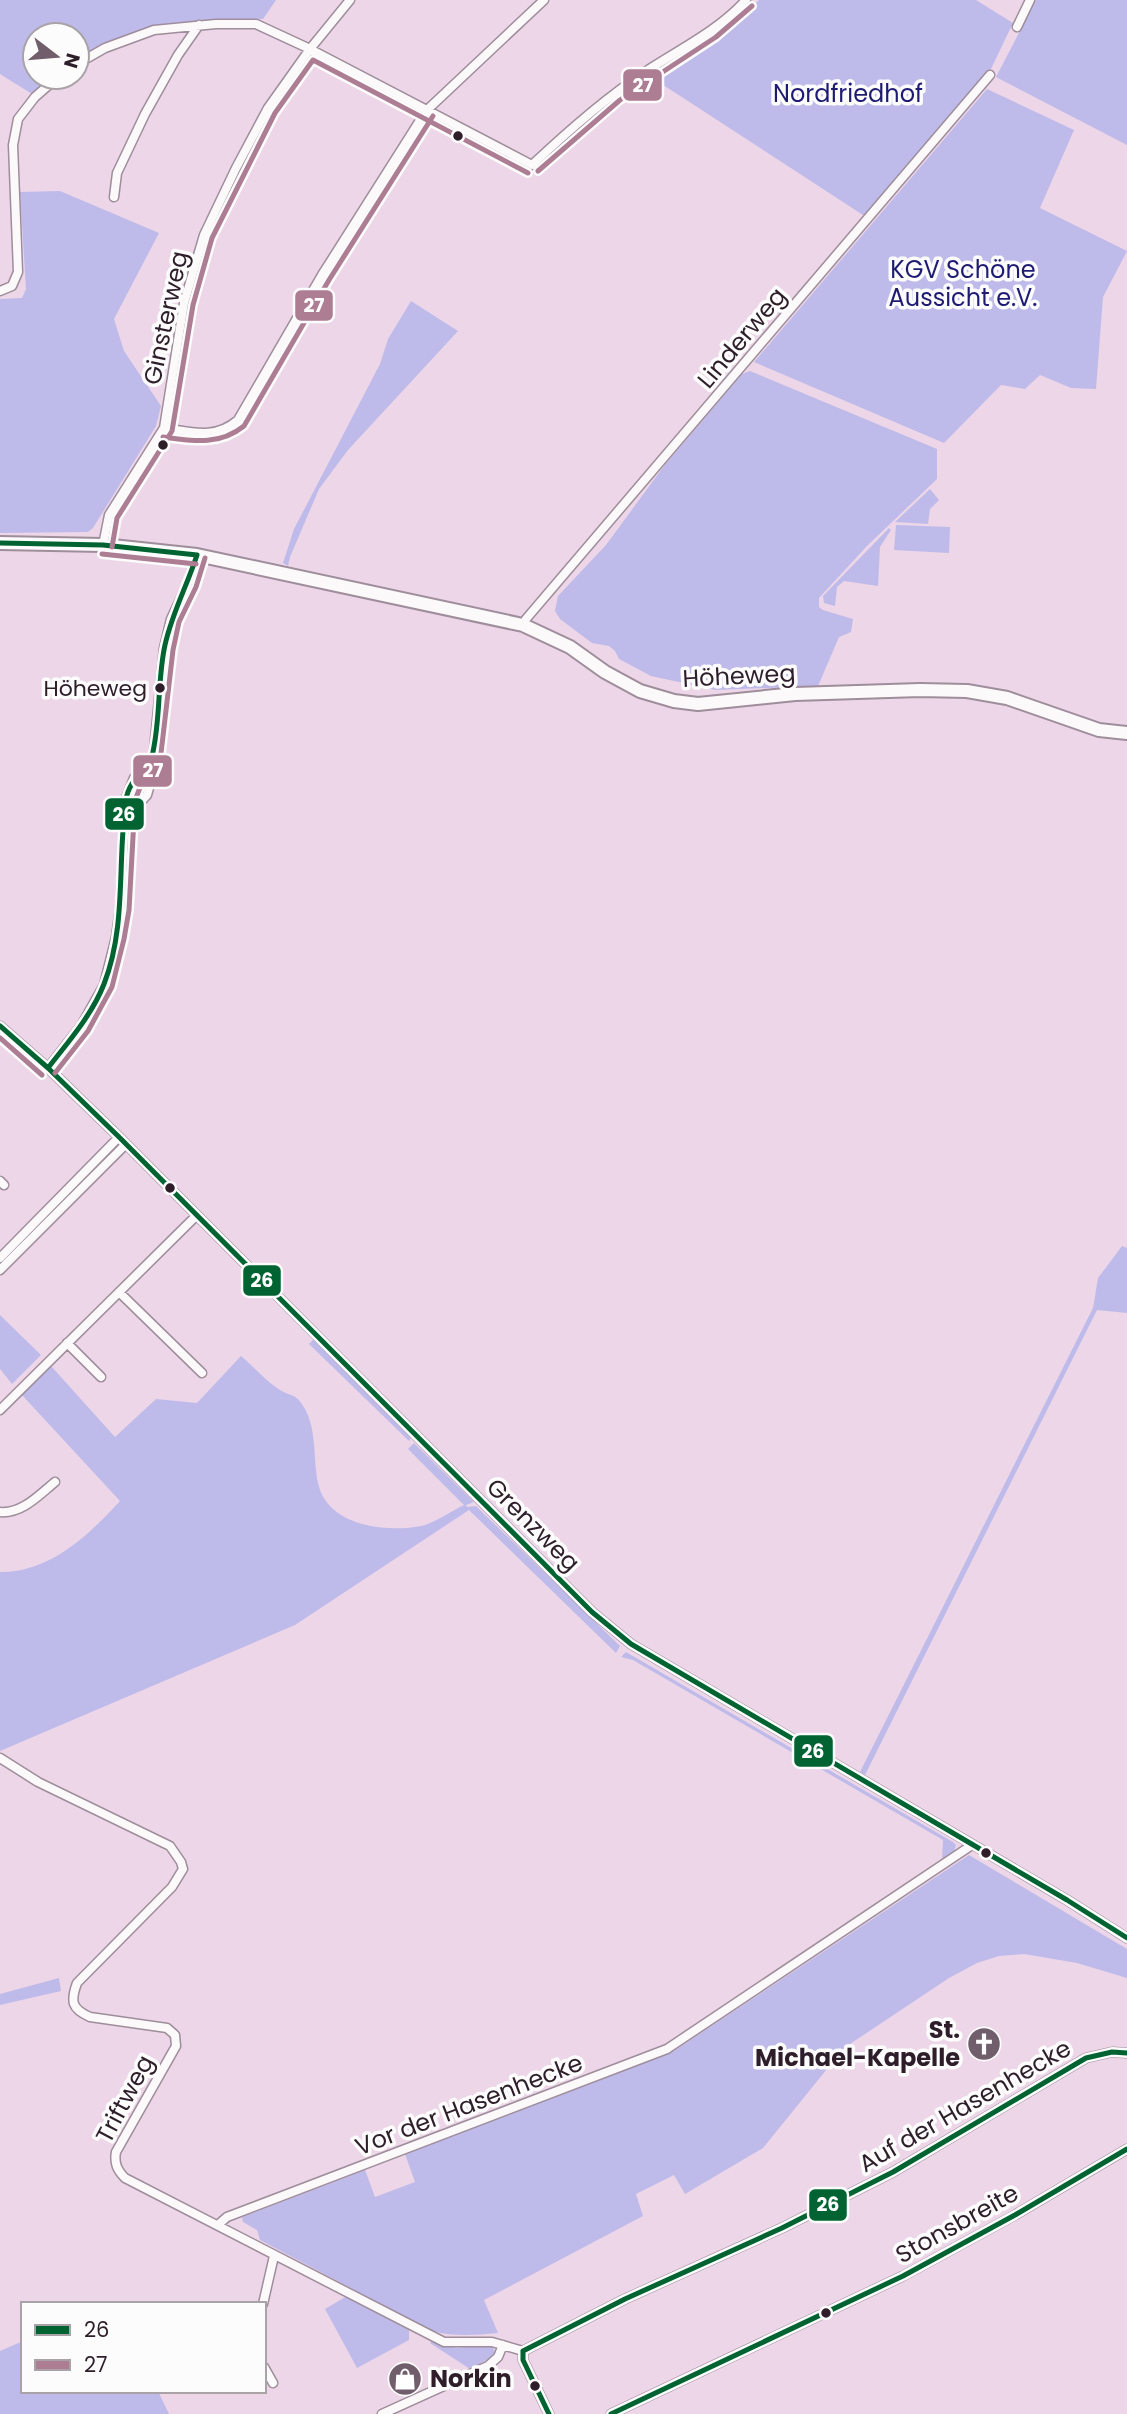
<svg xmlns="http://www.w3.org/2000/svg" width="1127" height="2414" font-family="Poppins,sans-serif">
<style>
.green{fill:#bebbeb}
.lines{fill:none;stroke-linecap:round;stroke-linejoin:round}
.street-casing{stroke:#9e8d9a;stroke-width:11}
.secondary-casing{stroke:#9e8d9a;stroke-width:16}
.street{stroke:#fcf9fb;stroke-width:8}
.secondary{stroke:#fcf9fb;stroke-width:12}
.bus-1-casing{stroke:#fcfcfc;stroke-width:10}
.bus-2-casing{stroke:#fcfcfc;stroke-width:10}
.bus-1{stroke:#006331;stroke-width:5}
.bus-2{stroke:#ad7d93;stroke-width:5}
.bus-dot{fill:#2d1e2a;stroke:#fcfcfc;stroke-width:2.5}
.labels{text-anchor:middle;stroke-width:7;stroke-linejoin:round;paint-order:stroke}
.bus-label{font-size:22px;fill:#2d1e2a;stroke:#fcfcfc;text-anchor:end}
.park-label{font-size:24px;fill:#1e1b73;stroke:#fcfcfc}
.street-label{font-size:24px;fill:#2d1e2a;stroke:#fcfcfc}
.poi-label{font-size:24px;font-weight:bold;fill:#2d1e2a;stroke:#fcfcfc;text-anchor:end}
.line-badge{stroke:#fcfcfc;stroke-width:2.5}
.badge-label{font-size:19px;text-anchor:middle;font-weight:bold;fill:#fff}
</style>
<rect width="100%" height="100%" fill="#edd6e7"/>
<path class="green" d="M0 0H276L263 19 199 22 103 45 77 58V35H35V77H51L32 94 0 74Z
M759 0H976L1013 23 990 71 866 217 654 79 728 31Z
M1036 0H1127V145L996 77Z
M987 89 1074 130 1040 208 1127 251 1103 297 1096 389 1071 388 1040 375 1025 389 1001 385 944 443 754 362Z
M60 191 159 233 114 319 124 351 161 406 156 426 93 528 88 532 0 533V299L22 298 26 289 20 192Z
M411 301 458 331 348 450 319 489 290 557 288 566 283 563 294 529 380 364 388 339Z
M750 371 937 449V479L867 546 819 598V607L823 610 853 619 851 632 839 637 818 686 716 690 651 676 619 659 615 651 609 646 592 643 560 619 555 611 558 596 606 545 664 466 742 374Z
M930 489 939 500 930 509 928 524 895 522Z
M896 525 950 527 949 553 894 550Z
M889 528 891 530 880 547 878 586 844 581 837 587 835 606 824 603 823 596Z
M1122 1246 1127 1248V1313L1097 1310 865 1775 860 1772 1093 1308 1098 1278Z
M0 1315 41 1355 12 1384 0 1369Z
M314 1339 411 1438 409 1441 309 1344Z
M241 1356C253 1366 264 1379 277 1388 291 1398 295 1391 305 1409 317 1431 313 1459 318 1483 327 1526 386 1533 421 1526 435 1523 451 1511 464 1505L408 1449 414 1443 474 1502 466 1505 467 1507 476 1506 620 1646 616 1653 469 1510 295 1625 0 1751V1572C49 1573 89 1535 120 1501L22 1395 51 1366 115 1437 156 1399 197 1403Z
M626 1652 953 1842 956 1845 954 1852 942 1860 943 1840 633 1660 621 1657Z
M969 1855 1127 1949V1978L1077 1963 1024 1954 999 1956 977 1963 949 1978 844 2048 763 2148 685 2194 674 2175 636 2194 643 2216 484 2300 498 2333C475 2335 455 2337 432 2331L260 2240 257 2230 243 2222 242 2217 365 2170 375 2197 415 2182 405 2154 674 2051Z
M59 1978 61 1991 0 2005V1994Z
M347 2296 409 2330V2340L357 2368 325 2309Z
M23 2341V2391H158L169 2414H0V2351Z
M432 2341 457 2348 487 2344 493 2348 495 2352 492 2357 470 2369 430 2343Z"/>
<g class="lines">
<g class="street-casing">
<path id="street" d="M1017 27 1030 0
M77 64 105 48 154 30 216 24H256L310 49 532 165C568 131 604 99 645 72 680 49 718 31 746 0
M114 197 117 173 145 114 178 55 199 25
M0 291 12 286 18 272 13 145 18 119 35 97 58 77
M164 428C192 432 215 440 238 420L322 275 426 111 544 0
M103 545 109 515 164 428 184 303 204 235 236 168 268 108 310 49 350 0
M523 625 526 619 990 75
M125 819 147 795 151 781 164 648 171 619 188 583 197 555
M0 1026 48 1068 119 1137 592 1612 631 1644 1067 1900 1127 1938
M48 1068 81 1026 104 985 116 937 120 909 126 798 134 778 152 759
M0 1181 4 1185
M0 1258 119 1137
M0 1270 126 1144
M120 1293 202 1373
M67 1343 101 1377
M0 1410 197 1215
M0 1512C22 1514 39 1495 55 1482
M0 1758 38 1782 170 1846 181 1862 183 1869 172 1887 77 1983C70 2002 72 2009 90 2017L167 2028 175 2035 176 2046 116 2152C114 2163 117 2170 125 2178L444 2342H492L523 2351
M219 2224 227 2217 667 2049 972 1845
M263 2304 274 2256
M523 2351 625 2299 782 2228 893 2172 1086 2058 1112 2052 1127 2053
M523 2351V2360L549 2414
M264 2367 273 2383
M382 2414 488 2366 498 2357 503 2345
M611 2414 903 2276 1015 2215 1127 2149"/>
</g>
<g class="secondary-casing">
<path id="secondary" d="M0 543 103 545 197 555 523 625 570 647 605 672 640 691 674 701 698 704 795 694 920 690 967 691 1007 698 1099 730 1127 733"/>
</g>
<use href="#street" class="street"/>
<use href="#secondary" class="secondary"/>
<g class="bus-1-casing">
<path id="bus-1" d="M0 543 103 545 197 555
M0 1026 48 1068 119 1137 592 1612 631 1644 1067 1900 1127 1938
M48 1068C68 1042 92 1015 104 984 127 925 117 861 126 800 129 778 149 769 152 756 161 720 157 681 165 645 172 613 187 586 197 555
M523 2351 625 2299 782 2228 893 2172 1086 2058 1112 2052 1127 2053
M523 2351V2360L549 2414
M611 2414 903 2276 1015 2215 1127 2149"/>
</g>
<g class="bus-2-casing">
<path id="bus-2" d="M538 171 620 100 716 37 752 6
M163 437C193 441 219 446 244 426L329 280 433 116
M112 547 117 518 172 431 193 305 212 238 275 113 313 60 528 173
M102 554 196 564
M0 1038 42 1075
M55 1073 88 1031 112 987 124 939 129 910 135 800 142 783 160 762 173 650 179 622 196 587 205 558"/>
</g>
<use href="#bus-1" class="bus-1"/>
<use href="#bus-2" class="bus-2"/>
</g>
<defs>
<g id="church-disc" transform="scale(1.75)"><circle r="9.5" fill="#705e6c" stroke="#fcfcfc"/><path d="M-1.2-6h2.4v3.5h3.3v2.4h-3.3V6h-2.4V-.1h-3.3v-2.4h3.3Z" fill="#fff"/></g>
<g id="shop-disc" transform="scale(1.75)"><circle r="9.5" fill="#705e6c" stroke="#fcfcfc"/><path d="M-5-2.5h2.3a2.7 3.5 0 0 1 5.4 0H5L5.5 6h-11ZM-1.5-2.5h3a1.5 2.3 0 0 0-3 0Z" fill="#fff"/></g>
</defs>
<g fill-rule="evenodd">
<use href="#church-disc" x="984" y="2044"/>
<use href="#shop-disc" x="405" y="2379"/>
</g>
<g class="bus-dot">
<circle cx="458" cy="136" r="6"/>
<circle cx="163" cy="445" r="6"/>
<circle cx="160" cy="688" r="6"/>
<circle cx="170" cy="1188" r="6"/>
<circle cx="986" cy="1853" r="6"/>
<circle cx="826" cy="2313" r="6"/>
<circle cx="535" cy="2386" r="6"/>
</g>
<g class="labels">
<g class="bus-label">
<text x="147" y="696">Höheweg</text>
</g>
<g class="park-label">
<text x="848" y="102">Nordfriedhof</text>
<text x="963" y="278">KGV Schöne<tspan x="963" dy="28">Aussicht e.V.</tspan></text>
</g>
<g class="street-label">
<text transform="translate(166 318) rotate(-78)" y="8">Ginsterweg</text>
<text transform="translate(742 338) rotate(-50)" y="8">Linderweg</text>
<text transform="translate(739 676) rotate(-3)" y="8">Höheweg</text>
<text transform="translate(533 1525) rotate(45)" y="8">Grenzweg</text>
<text transform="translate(125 2099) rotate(-62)" y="8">Triftweg</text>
<text transform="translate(469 2105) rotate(-21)" y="8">Vor der Hasenhecke</text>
<text transform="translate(965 2106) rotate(-30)" y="8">Auf der Hasenhecke</text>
<text transform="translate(957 2224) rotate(-29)" y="8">Stonsbreite</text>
</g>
<g class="poi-label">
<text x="960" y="2038">St.<tspan x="960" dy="28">Michael-Kapelle</tspan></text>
<text x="430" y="2387" text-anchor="start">Norkin</text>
</g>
</g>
<g class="line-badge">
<rect x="622" y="68" width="41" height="34" rx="7" fill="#ad7d93"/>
<rect x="294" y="289" width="40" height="33" rx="7" fill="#ad7d93"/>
<rect x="132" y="754" width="41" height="34" rx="7" fill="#ad7d93"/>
<rect x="104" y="797" width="41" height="34" rx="7" fill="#006331"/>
<rect x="242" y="1264" width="40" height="33" rx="7" fill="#006331"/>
<rect x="793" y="1734" width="41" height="34" rx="7" fill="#006331"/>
<rect x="808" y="2188" width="40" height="34" rx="7" fill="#006331"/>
</g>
<g class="badge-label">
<text x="643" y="92">27</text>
<text x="314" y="312">27</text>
<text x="153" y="777">27</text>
<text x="124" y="821">26</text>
<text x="262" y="1287">26</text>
<text x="813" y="1758">26</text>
<text x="828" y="2211">26</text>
</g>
<rect x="21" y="2302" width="245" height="91" fill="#fcfcfc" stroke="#a9a3a8" stroke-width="2"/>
<rect x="35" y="2325" width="35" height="10" fill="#006331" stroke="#a9a3a8" stroke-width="2"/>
<text x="84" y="2337" font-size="21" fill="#2d1e2a">26</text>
<rect x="35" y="2360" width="35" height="10" fill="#ad7d93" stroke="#a9a3a8" stroke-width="2"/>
<text x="84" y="2372" font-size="21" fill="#2d1e2a">27</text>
<g transform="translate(56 56) rotate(106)"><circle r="33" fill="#fcfcfc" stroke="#a9a3a8" stroke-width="2"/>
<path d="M0-5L12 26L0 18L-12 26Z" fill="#705e6c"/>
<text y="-10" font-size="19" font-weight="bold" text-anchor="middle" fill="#2d1e2a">N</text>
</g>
</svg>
